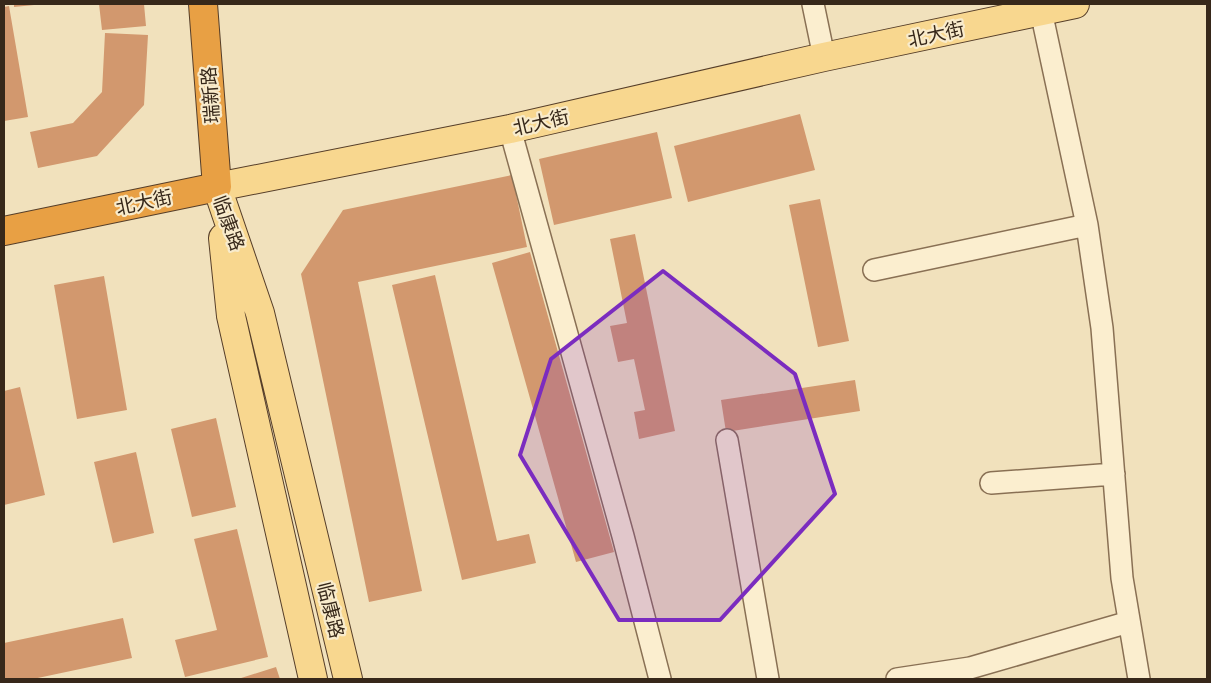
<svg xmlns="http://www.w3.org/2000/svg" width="1211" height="683" font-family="'Zilla Slab','Noto Sans SC',serif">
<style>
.building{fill:#d2986e}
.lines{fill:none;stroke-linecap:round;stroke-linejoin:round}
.minor-casing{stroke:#897054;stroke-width:24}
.major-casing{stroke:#563e29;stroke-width:30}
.highway-casing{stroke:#563e29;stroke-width:30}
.minor{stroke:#fbeecf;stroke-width:21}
.major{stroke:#f8d78f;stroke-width:28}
.highway{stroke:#e8a044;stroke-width:28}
.marked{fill:#7b2cbf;fill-opacity:0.2;stroke:#7b2cbf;stroke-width:4;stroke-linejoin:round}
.labels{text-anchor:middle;stroke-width:4.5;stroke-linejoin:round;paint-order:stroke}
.street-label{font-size:19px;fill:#37281a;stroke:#f8ebcc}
</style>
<rect width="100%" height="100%" fill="#f1e1bc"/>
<path class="building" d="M14 4H34V5L14 7Z
M99 4H144L146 26 102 30Z
M9 6 28 117 4 121V7Z
M105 33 148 35 144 105 97 156 38 168 30 132 73 123 102 92Z
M800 114 815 170 688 202 674 146Z
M657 132 672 198 554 225 539 159Z
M512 175 527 247 358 282 422 591 369 602 301 274 343 210Z
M820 199 849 341 818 347 789 205Z
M635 234 675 431 639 439 634 412 645 410 634 359 618 362 610 326 627 323 610 239Z
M530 252 614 552 576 562 492 263Z
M435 275 497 541 529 534 536 563 462 580 392 285Z
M104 276 127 410 77 419 54 285Z
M855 380 860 411 726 432 721 400Z
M20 387 45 495 4 505V391Z
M216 418 236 507 192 517 171 429Z
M136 452 154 533 113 543 94 462Z
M237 529 268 657 185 677 175 640 217 630 194 539Z
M123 618 132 658 33 679H4V643Z
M276 667 280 679H238Z"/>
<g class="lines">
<g class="minor-casing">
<path id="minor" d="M813 4 824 57
M1041 11 1087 225 1102 328 1122 578 1139 679
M510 129 623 536 660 679
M874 270 1087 225
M727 440 768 679
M991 483 1114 474
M897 679 970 668 1129 622"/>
</g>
<g class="major-casing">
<path id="major" d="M217 187 510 129 824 57 1075 4
M217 187 260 313 348 679
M223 238 231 316 313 679"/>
</g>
<g class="highway-casing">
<path id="highway" d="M4 231 217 187 203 4"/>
</g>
<use href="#minor" class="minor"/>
<use href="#major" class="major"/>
<use href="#highway" class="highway"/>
</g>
<path class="marked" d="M663 271 795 374 835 494 720 620H619L520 455 551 359Z"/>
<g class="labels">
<g class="street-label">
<text transform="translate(936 34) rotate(-12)" y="7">北大街</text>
<text transform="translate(210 95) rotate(-94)" y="7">瑞新路</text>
<text transform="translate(541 122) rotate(-13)" y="7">北大街</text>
<text transform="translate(144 202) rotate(-12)" y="7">北大街</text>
<text transform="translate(229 223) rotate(70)" y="7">临康路</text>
<text transform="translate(331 610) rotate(76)" y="7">临康路</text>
</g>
</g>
<rect width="1211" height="683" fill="none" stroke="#37281a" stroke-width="10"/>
</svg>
